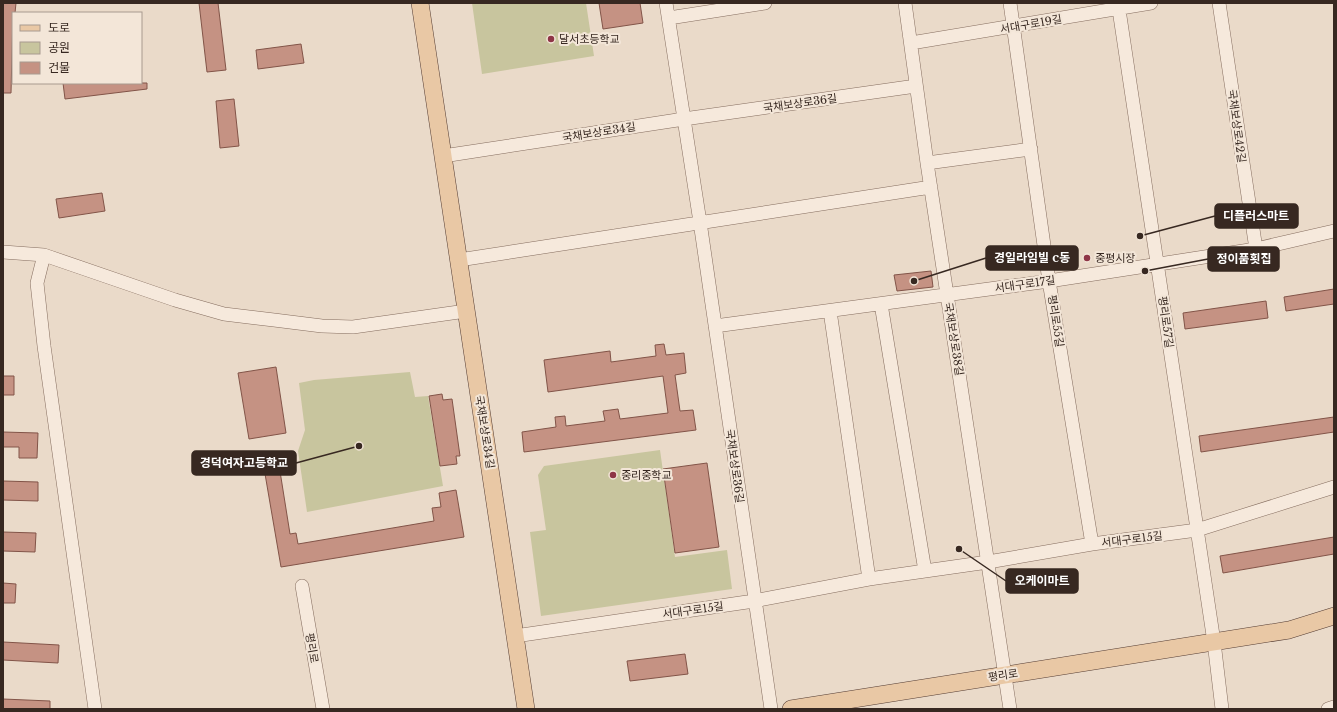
<svg xmlns="http://www.w3.org/2000/svg" width="1337" height="712" font-family="'Libre Baskerville','Noto Sans KR',serif">
<style>
.green{fill:#c8c59e}
.building{fill:#c59283;stroke:#825448}
.lines{fill:none;stroke-linecap:round;stroke-linejoin:round}
.minor-casing{stroke:#856d5f;stroke-width:14}
.major-casing{stroke:#543c33;stroke-width:18}
.minor{stroke:#f6e9dc;stroke-width:13}
.major{stroke:#e9c8a5;stroke-width:17}
.poi-dot{fill:#8e3546;stroke:#f3e6d8;stroke-width:1.5}
.labels{text-anchor:middle;stroke-width:4;stroke-linejoin:round;paint-order:stroke}
.street-label{font-size:11px;fill:#372821;stroke:#f3e6d8}
.poi-label{font-size:11px;fill:#372821;stroke:#f3e6d8;text-anchor:start}
.leader{fill:none;stroke:#372821;stroke-width:1.5}
.callout-dot{fill:#372821;stroke:#f3e6d8;stroke-width:1.5}
.callout{fill:#372821;stroke:#372821;stroke-width:1.5}
.callout-label{font-size:12px;text-anchor:middle;font-weight:bold;fill:#fff}
</style>
<rect width="100%" height="100%" fill="#eadac9"/>
<path class="green" d="M472 3H586L594 56 482 74Z
M410 372 415 397 428 396 443 486 307 512 298 451 305 430 299 383 314 380Z
M660 450 675 557 727 550 732 589 541 616 530 532 546 530 538 475 544 466Z"/>
<path class="building" d="M3 3H16L15 13H13L11 93H3Z
M199 3H218L226 70 207 72Z
M599 3H640L643 23 603 29Z
M301 44 304 63 258 69 256 50Z
M63 83H147V89L65 99Z
M234 99 239 146 220 148 216 101Z
M102 193 105 211 59 218 56 199Z
M931 271 933 287 897 291 894 275Z
M1334 289V304L1286 311 1284 297Z
M1266 301 1268 318 1185 329 1183 313Z
M664 344 666 355 684 353 686 373 675 375 680 411 693 410 696 430 524 452 522 432 556 427 555 417 565 416 566 426 605 421 603 411 618 409 620 419 668 413 663 376 548 392 544 360 610 351 611 362 656 356 655 345Z
M276 367 286 433 249 439 238 373Z
M3 376H14V395H3Z
M442 394 443 400 452 399 460 456H456L457 464 440 466 429 396Z
M1334 417V432L1201 452 1199 436Z
M3 432 38 433 37 458H19V447H3Z
M707 463 719 547 675 553 663 469Z
M279 465 290 534 296 533 298 544 434 521 432 508 441 507 439 493 456 490 464 537 281 567 264 468Z
M3 481 38 482V501L3 500Z
M3 532 36 533 35 552 3 551Z
M1334 537V554L1223 573 1220 556Z
M3 583 16 584 15 603H3Z
M3 642 59 645 58 663 3 660Z
M685 654 688 674 630 681 627 661Z
M3 699 50 701V709H3Z"/>
<g class="lines">
<g class="minor-casing">
<path id="minor" d="M666 3 700 222 771 709
M905 3 927 163 1010 709
M1010 3 1049 281 1092 544
M1118 3 1214 642 1222 709
M1219 3 1256 249
M669 18 765 3
M911 43 1151 3
M443 156 684 119 916 86
M927 163 1031 149
M3 252 44 255 175 300 224 314 274 320 322 326 353 327 466 311
M44 255 37 283 44 346 95 709
M459 260 931 187
M881 304 925 571
M830 311 869 579
M715 326 1049 281 1256 249 1334 231
M302 586 323 709
M515 636 754 601 869 579 988 562 1092 544 1197 530 1334 487
M1328 709 1334 707"/>
</g>
<g class="major-casing">
<path id="major" d="M420 3 526 709
M791 709 1289 630 1334 616"/>
</g>
<use href="#minor" class="minor"/>
<use href="#major" class="major"/>
</g>
<g class="poi-dot">
<circle cx="551" cy="39" r="4"/>
<circle cx="1087" cy="258" r="4"/>
<circle cx="613" cy="475" r="4"/>
</g>
<g class="labels">
<g class="street-label">
<text transform="translate(1031 24) rotate(-10)" y="4">서대구로19길</text>
<text transform="translate(800 103) rotate(-8)" y="4">국채보상로36길</text>
<text transform="translate(1237 126) rotate(82)" y="4">국채보상로42길</text>
<text transform="translate(599 132) rotate(-9)" y="4">국채보상로34길</text>
<text transform="translate(1025 284) rotate(-8)" y="4">서대구로17길</text>
<text transform="translate(1056 321) rotate(81)" y="4">평리로55길</text>
<text transform="translate(1166 322) rotate(82)" y="4">평리로57길</text>
<text transform="translate(954 339) rotate(81)" y="4">국채보상로38길</text>
<text transform="translate(485 432) rotate(81)" y="4">국채보상로34길</text>
<text transform="translate(735 466) rotate(82)" y="4">국채보상로36길</text>
<text transform="translate(1132 539) rotate(-7)" y="4">서대구로15길</text>
<text transform="translate(693 610) rotate(-8)" y="4">서대구로15길</text>
<text transform="translate(312 648) rotate(80)" y="4">평리로</text>
<text transform="translate(1003 675) rotate(-9)" y="4">평리로</text>
</g>
<g class="poi-label">
<text x="559" y="43">달서초등학교</text>
<text x="1095" y="262">중평시장</text>
<text x="621" y="479">중리중학교</text>
</g>
</g>
<path class="leader" d="M1140 236L1215 216M914 281L986 258M1145 271L1208 259M359 446L296 463M959 549L1006 581"/>
<g class="callout-dot">
<circle cx="1140" cy="236" r="4"/>
<circle cx="914" cy="281" r="4"/>
<circle cx="1145" cy="271" r="4"/>
<circle cx="359" cy="446" r="4"/>
<circle cx="959" cy="549" r="4"/>
</g>
<g class="callout">
<rect x="1215" y="204" width="83" height="24" rx="4"/>
<rect x="986" y="246" width="92" height="24" rx="4"/>
<rect x="1208" y="247" width="71" height="24" rx="4"/>
<rect x="192" y="451" width="104" height="24" rx="4"/>
<rect x="1006" y="569" width="72" height="24" rx="4"/>
</g>
<g class="callout-label">
<text x="1256" y="220">디플러스마트</text>
<text x="1032" y="262">경일라임빌 c동</text>
<text x="1244" y="263">정이품횟집</text>
<text x="244" y="467">경덕여자고등학교</text>
<text x="1042" y="585">오케이마트</text>
</g>
<rect width="1337" height="712" fill="none" stroke="#372821" stroke-width="8"/>
<rect x="12" y="12" width="130" height="72" fill="#f3e6d8" stroke="#a89a8f"/>
<rect x="20" y="25" width="20" height="6" fill="#e9c8a5" stroke="#a89a8f"/>
<text x="48" y="32" font-size="12" fill="#372821">도로</text>
<rect x="20" y="42" width="20" height="12" fill="#c8c59e" stroke="#a89a8f"/>
<text x="48" y="52" font-size="12" fill="#372821">공원</text>
<rect x="20" y="62" width="20" height="12" fill="#c59283" stroke="#a89a8f"/>
<text x="48" y="72" font-size="12" fill="#372821">건물</text>
</svg>
